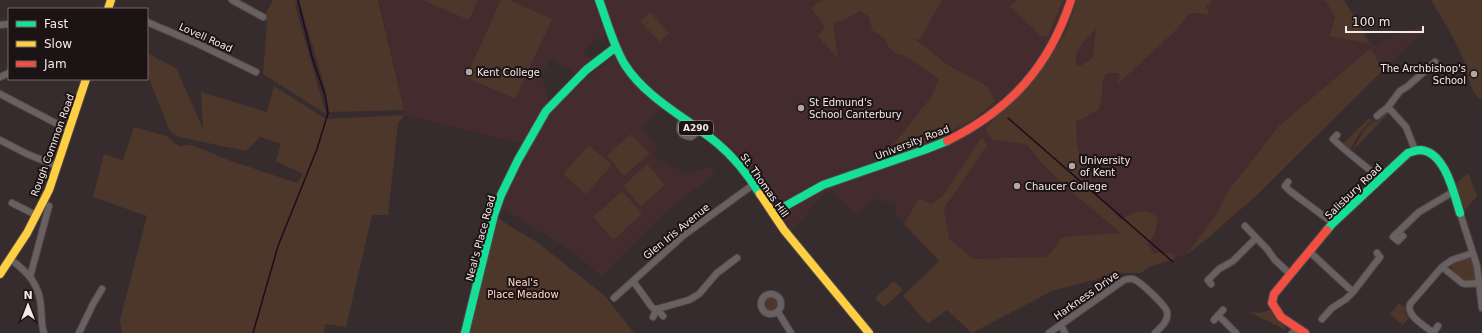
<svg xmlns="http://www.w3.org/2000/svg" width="1482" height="333" font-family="'DejaVu Sans',sans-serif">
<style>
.built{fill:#442b2d}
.green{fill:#4d372a;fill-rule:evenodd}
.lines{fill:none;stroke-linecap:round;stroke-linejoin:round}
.stream{stroke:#23091e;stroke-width:1.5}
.street-casing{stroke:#514849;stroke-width:8}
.fast-casing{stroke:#514849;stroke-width:10}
.slow-casing{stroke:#514849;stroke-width:10}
.jam-casing{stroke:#514849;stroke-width:10}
.street{stroke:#696061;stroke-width:6}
.fast{stroke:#16e098;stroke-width:8}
.slow{stroke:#ffcf43;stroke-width:8}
.jam{stroke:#f24e42;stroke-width:8}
.poi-dot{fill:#b3a6a7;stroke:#1c1314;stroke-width:1.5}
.labels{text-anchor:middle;stroke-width:4;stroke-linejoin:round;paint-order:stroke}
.shield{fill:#1c1314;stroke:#b5a8a9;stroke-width:1}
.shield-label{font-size:9px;font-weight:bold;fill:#f6e8e9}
.street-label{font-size:10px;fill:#f6e8e9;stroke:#1c1314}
.poi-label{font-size:10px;fill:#f6e8e9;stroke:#1c1314;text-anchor:start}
.park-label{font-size:10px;fill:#ffd9c1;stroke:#1c1314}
</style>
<rect width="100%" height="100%" fill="#372c2d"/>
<path class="built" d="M379 0H595L603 20 605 42 598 38 583 51 593 62 578 76 571 69 551 59 541 76 550 104 526 140 520 142H514L405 115Z
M604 0H1344L1374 46 1402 33 1424 26 1425 29 1258 194 1208 238 1186 255 1152 266 1140 273H1119L1052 291 972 333 947 310 928 324 903 296 939 261 896 215V204L874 199 856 214 837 196 827 192 820 198 792 231 748 166 730 146 722 139 665 102 639 78 631 67 618 43Z
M615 55 632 81 663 109 642 126 658 150 652 155 686 174 710 166 715 174 663 214 601 277 577 254 501 208 512 181 547 115 564 98Z"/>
<path class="green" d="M273 0H297L295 5 326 114 263 74 267 23 264 16Z
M299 0H378L404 110 329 112 326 91Z
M422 0H478L469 20Z
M501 0H509L552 19 515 99 466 77Z
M824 0H942L919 40 912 37 948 65 987 86 995 101 973 120 915 148 892 155V146L932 96 939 79 904 55 895 53 889 48 885 39 872 30 869 17 860 11 844 20 833 23 838 58 818 37 825 27 811 8 818 2Z
M1017 0H1063L1048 36 1042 37 1010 6Z
M1077 0H1213L1206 7 1209 11 1207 15 1198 13H1190L1176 30 1118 84 1120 73H1107L1102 82V95L1099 109 1084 118 1076 121 1077 145 1080 157 1082 179 1121 219C1134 213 1147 205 1158 219L1155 233 1148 245 1154 254 1159 252 1175 254 1174 259 1152 266 1140 273H1119L1052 291 972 333 947 310 928 324 903 296 939 261 904 224 919 198 931 204 942 197 982 137 987 146 944 208 949 239 974 259 1047 257 1062 238 1069 236 1121 233 1074 194 1044 166 1027 145 1018 143 992 140 985 129 1048 59 1060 42 1067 30ZM1096 29 1093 57 1089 61 1080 66 1076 65C1074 49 1086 39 1096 29Z
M1323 0H1344L1370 44 1330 36 1335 17 1327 3Z
M1431 0H1482V99C1471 95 1469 77 1466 66 1458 43 1444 22 1431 0Z
M650 12 669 33 660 42 640 21Z
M1371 48 1376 59 1385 68 1258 194 1208 238 1186 255 1217 214 1226 194 1279 126Z
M147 53 176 68 203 129 201 92 267 112 274 86 326 119 405 115 398 123 388 215H372L346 327 325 324 324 333H122L120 320 147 216 93 197 104 154 123 161 134 127 166 136 179 146 192 145 228 160 297 183 303 174 276 161 281 144 260 137 246 151 179 137 170 131 147 74Z
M1385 112 1389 113 1352 151 1364 130 1374 120 1376 122Z
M1369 118 1372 120 1361 131 1350 150 1343 144Z
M631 134 649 154 624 176 607 155Z
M589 145 612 165 586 194 563 174Z
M647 164 665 185 641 206 623 186Z
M1468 173 1477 196 1465 210 1455 184Z
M622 191 642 214 613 240 593 217Z
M494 215 511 227 537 242 605 296 634 333H465Z
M1467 258 1471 259 1475 266 1476 277C1467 288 1448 273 1452 264 1455 260 1462 259 1467 258Z
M894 281 903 290 884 307 875 298Z
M763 304a8 8 0 1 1 16 0a8 8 0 1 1-16 0Z
M1399 303 1405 307V312L1409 318 1403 325 1390 314Z
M1270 310C1273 318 1285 322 1286 330L1249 312 1260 313Z"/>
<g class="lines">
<path class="stream" d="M1008 118 1173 262
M253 333 278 246 317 149 328 113 325 95 312 57 298 0"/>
<g class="street-casing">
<path id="street" d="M232 0 263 17
M147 22 196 43 256 72
M0 25 9 24
M0 77 9 73
M0 94 69 130
M1377 116 1388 107
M683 118C678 128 678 136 691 137L700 130
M1337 135 1333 139C1348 154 1364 164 1380 179
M0 140 27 154 57 166
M1415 150 1406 127 1388 107 1400 91 1408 86 1435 62
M1288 182 1285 186 1290 191 1333 223
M12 203 36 215
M1461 216 1477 266 1482 308
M1245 226 1267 249 1275 260 1290 274
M1403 236 1398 241 1393 237 1419 212 1453 192
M1310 252 1353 292
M10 259C28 272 40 285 41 308 42 316 41 325 44 333
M1442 267 1462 283 1465 284 1479 283
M30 277 49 206
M633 281 651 306 654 309H657L689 300 699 294 717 273 737 258
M1211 284 1208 280 1219 269 1233 261 1256 238
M761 304a10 10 0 1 1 20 0a10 10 0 1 1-20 0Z
M614 298 684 235 754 184
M778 312 791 333
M1218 315 1236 333
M653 317 657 309 663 316
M1322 319 1332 308 1346 299 1353 292 1380 257 1377 253
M1214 320 1223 310
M1061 325 1065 333
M79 333 93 304 102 289
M1049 333 1124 280C1127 279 1130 278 1133 279 1140 281 1166 306 1167 312 1169 321 1161 327 1155 333
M1292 333 1296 328
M1433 333 1438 326
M1434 333C1425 326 1406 316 1410 304L1442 267 1452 260 1473 253"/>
</g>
<g class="fast-casing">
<path id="fast" d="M599 0C607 21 613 45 625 65 647 99 687 118 717 143 734 157 748 175 760 194
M773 213 823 185 924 150 947 141
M1327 230 1333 223 1408 153C1412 152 1416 150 1420 150 1445 151 1454 194 1460 213
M465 333 494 215 501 195 518 160 546 111 586 70 616 47"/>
</g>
<g class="slow-casing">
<path id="slow" d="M108 9 111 0
M760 194 784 230 869 333
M0 274 27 233 49 190 86 79"/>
</g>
<g class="jam-casing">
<path id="jam" d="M947 141C1010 110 1049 67 1071 0
M1305 333 1281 317 1272 303 1274 294 1327 230"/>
</g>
<use href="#street" class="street"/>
<use href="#fast" class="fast"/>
<use href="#slow" class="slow"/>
<use href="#jam" class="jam"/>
</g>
<g class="poi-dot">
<circle cx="469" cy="72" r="4"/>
<circle cx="1474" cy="74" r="4"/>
<circle cx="801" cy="108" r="4"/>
<circle cx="1072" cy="166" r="4"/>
<circle cx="1017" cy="186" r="4"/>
</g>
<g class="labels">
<rect class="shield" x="679" y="121" width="34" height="14" rx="3"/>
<g class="shield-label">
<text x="696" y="131">A290</text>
</g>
<g class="street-label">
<text transform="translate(206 37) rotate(24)" y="4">Lovell Road</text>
<text transform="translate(912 142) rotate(-21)" y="4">University Road</text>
<text transform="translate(52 145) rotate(-70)" y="4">Rough Common Road</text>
<text transform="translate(765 185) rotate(55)" y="4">St. Thomas Hill</text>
<text transform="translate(1353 191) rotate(-44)" y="4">Salisbury Road</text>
<text transform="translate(676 231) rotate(-39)" y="4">Glen Iris Avenue</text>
<text transform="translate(480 238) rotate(-75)" y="4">Neal's Place Road</text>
<text transform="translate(1086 295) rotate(-35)" y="4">Harkness Drive</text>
</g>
<g class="poi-label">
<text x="1466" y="72" text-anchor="end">The Archbishop's<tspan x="1466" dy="12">School</tspan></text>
<text x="477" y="76">Kent College</text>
<text x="809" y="106">St Edmund's<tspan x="809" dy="12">School Canterbury</tspan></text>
<text x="1080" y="164">University<tspan x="1080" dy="12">of Kent</tspan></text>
<text x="1025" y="190">Chaucer College</text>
</g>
<g class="park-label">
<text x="523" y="286">Neal's<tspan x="523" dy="12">Place Meadow</tspan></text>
</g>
</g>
<rect x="8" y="8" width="140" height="72" fill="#1c1314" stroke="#736869"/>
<rect x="16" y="21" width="20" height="6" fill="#16e098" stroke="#736869"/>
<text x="44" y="28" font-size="12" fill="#f6e8e9">Fast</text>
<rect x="16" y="41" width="20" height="6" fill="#ffcf43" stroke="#736869"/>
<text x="44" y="48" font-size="12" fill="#f6e8e9">Slow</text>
<rect x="16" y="61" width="20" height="6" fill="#f24e42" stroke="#736869"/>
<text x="44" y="68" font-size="12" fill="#f6e8e9">Jam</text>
<g transform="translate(28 305)" stroke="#1c1314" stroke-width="3" paint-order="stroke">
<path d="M0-3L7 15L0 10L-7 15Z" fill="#f6e8e9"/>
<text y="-6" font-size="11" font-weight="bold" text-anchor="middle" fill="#f6e8e9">N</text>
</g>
<path d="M1346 26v6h77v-6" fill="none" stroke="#f6e8e9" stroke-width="2"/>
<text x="1352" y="26" font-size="12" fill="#f6e8e9" stroke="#1c1314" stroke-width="3" paint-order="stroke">100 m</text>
</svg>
